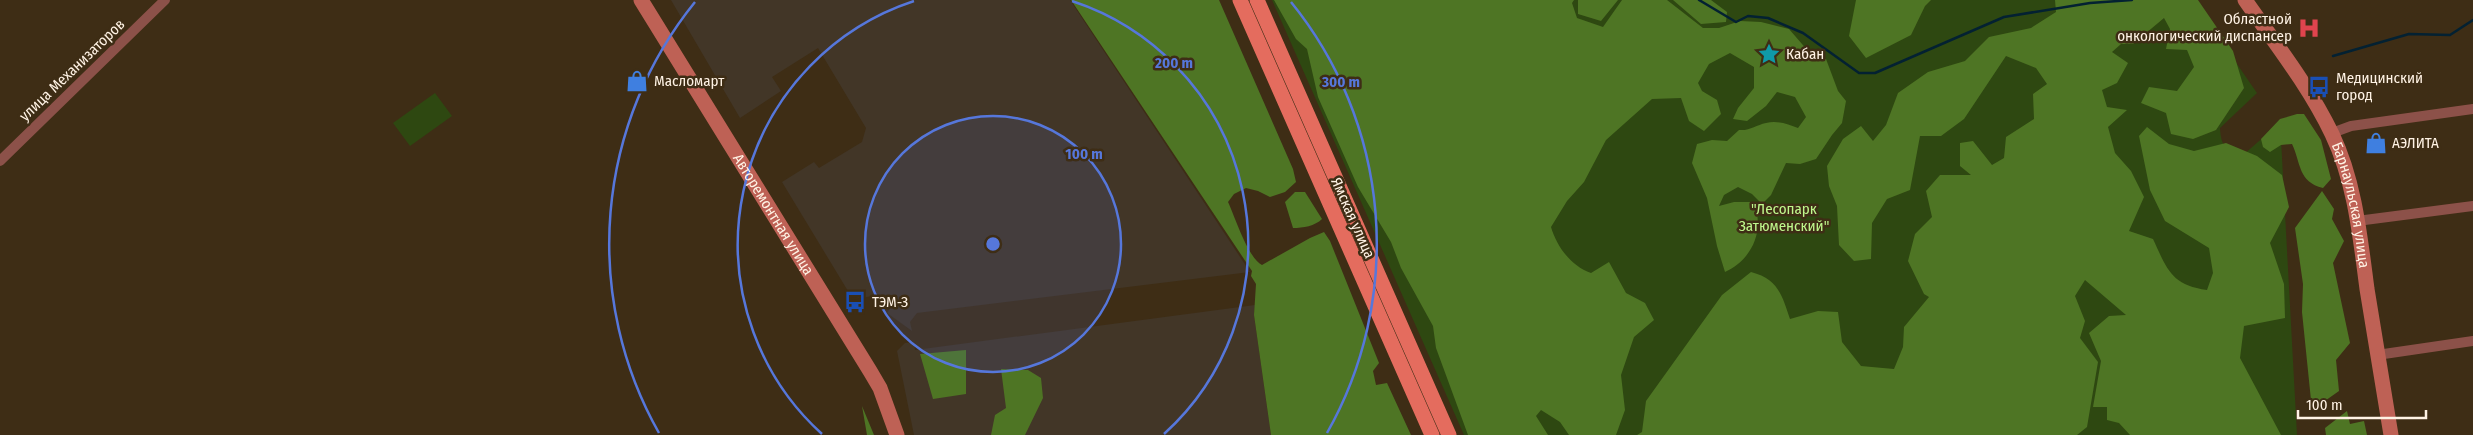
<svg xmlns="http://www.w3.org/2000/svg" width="2473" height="435" font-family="'Fira Sans Condensed',sans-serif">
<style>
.industrial{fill:#423627}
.green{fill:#2e4811}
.forest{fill:#4e7524}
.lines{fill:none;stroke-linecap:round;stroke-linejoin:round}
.stream{stroke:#032132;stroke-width:2.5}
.street{stroke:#8c5149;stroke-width:10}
.secondary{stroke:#be6155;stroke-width:15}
.primary{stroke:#e46c5e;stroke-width:15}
.ring{fill:none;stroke:#5677db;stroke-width:2.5}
.labels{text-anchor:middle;stroke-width:5;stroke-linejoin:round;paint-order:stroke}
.poi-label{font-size:15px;fill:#fff3e5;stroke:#3e2d15;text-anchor:start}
.street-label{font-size:15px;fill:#fff3e5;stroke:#3e2d15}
.park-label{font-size:15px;fill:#bff88d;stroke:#3e2d15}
.centre{fill:#5677db;stroke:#3e2d15;stroke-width:2.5}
.ring-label{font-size:15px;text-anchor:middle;font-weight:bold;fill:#5677db;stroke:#3e2d15;stroke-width:5;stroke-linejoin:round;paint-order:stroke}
</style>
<rect width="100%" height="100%" fill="#3e2d15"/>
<path class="industrial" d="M671 0H1070L1250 272 917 313 910 322 912 331 887 313 894 302 884 294 861 298 851 296 782 182 814 162 819 168 862 142 866 128 818 48 772 77 781 91 740 118Z
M1255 305 1254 315 1271 435H914L897 351 905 343 914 342 915 350Z"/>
<path class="green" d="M1272 0H2193L2257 93 2220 128C2221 146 2226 152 2243 155L2274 128 2281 139 2297 435H1464Z
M435 93 452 116 410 146 393 123Z"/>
<path class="forest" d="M1071 0H1219L1293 169 1296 182 1285 192 1270 197 1258 191 1246 188 1234 194 1228 202C1235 217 1248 258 1262 265L1310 238 1324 232 1330 241 1379 363 1373 371 1376 385 1387 383 1411 435H1271L1254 315 1256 284 1251 276 1252 271Z
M1274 0H1574L1572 3 1577 18 1603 27 1622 0H1667L1703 28H1719L1740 21 1761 22 1789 29 1815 59H1826L1838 91 1846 101 1842 123 1832 135 1816 159 1800 164 1786 163 1771 195 1762 204 1752 194 1738 187 1724 195 1719 206 1734 202H1753C1766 229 1752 260 1725 272L1717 246 1707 198 1692 163 1697 144 1712 140 1727 141 1739 130C1750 131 1756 125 1766 123 1777 120 1788 124 1798 128L1806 117 1795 97 1777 92 1766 106 1747 121 1733 119 1738 108 1754 88V67L1730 53 1709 64 1698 83 1702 91 1717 100 1721 114 1704 131 1689 121 1681 98 1652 99 1606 140 1584 182 1567 201 1551 227C1557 247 1571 266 1591 273L1609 262 1626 293 1645 303 1654 320 1634 337 1621 375 1625 410 1616 435H1569L1560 422 1541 410 1536 416 1548 435H1468L1436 348 1433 326 1401 268 1391 242 1358 187 1318 97 1307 49 1296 39Z
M1578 0H1618L1601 21 1578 14Z
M1673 0H1711L1727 12 1726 22 1701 24Z
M1856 0H1931L1925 6 1911 35 1866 58 1849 36Z
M2055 0H2198L2233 51 2244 88 2216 130 2193 139 2171 134 2166 113 2141 103 2149 87 2177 91 2194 67 2187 50 2166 49 2170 29 2164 18 2133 44H2121L2112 52 2128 63 2117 83 2102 90 2107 107 2127 110 2108 127 2115 153 2131 171 2144 197 2129 231 2153 239C2167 269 2171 285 2207 290L2213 273 2209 248 2165 221 2150 190 2139 136 2147 127 2169 144 2194 151 2226 143 2257 156 2282 175 2289 207 2270 243 2284 284 2285 318 2244 326 2240 358 2281 435H2130L2119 423 2107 420V407H2093L2101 361 2089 333 2109 316 2126 315 2085 280 2075 296 2085 321 2080 338 2098 362 2087 427 2077 435H1637L1642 432 1646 401 1722 295 1751 272C1778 279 1782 295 1790 319L1818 311 1838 312 1842 342 1861 366 1894 369 1903 347 1904 327 1929 297 1924 294 1908 261 1915 234 1932 217 1926 191 1940 175H1971L1960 166V143L1973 141 1992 165 2004 158 2006 137 2034 119 2033 94 2047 84 2036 68 2006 56 1964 119 1941 136H1920L1910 190 1887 199 1872 223 1871 259 1854 261 1839 245 1837 206 1829 186 1827 166 1843 139 1861 126 1873 141 1886 125 1898 93 1928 72 1965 61 1989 37 2031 28 2056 12Z
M2297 114H2304L2321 140 2331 179 2323 188C2298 182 2301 163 2292 144L2281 145 2270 152 2263 147 2261 139 2280 119Z
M2322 191 2334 209 2332 219 2344 241 2333 263 2350 343 2336 360 2339 391 2312 410 2302 312 2303 284 2295 228Z
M1295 192H1305L1322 219C1315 226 1303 228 1293 228L1285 202Z
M966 350V394L933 399 920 354Z
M1001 369 1028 370 1041 378 1043 398 1025 435H991L995 415 1006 408Z
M862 406 874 435H867Z
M2347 411 2350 424 2364 421 2367 435H2326L2325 428Z"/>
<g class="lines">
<path class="stream" d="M1699 0 1736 22 1748 16 1768 18 1803 33 1859 73H1875L2004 17 2090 3 2132 0
M2333 56 2409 34 2450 35 2473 20"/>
<path class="street" d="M2332 133 2351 126 2473 109
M0 161 165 0
M2357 221 2473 206
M2377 355 2473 341"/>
<g class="secondary">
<path id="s1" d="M641 0 870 371 880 388 897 435"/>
<path id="s2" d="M2245 0C2275 43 2309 86 2332 134 2355 182 2360 236 2367 289 2375 338 2383 386 2391 435"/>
</g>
<path class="primary" d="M1240 0 1432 435
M1257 0 1449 435"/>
</g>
<circle cx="993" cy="244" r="128" fill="#5677db" fill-opacity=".12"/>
<g class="ring">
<circle cx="993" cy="244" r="128"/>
<path d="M822 434A256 256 0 0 1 914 1M1072 1A256 256 0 0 1 1164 434"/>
<path d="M659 433A384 384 0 0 1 695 2M1291 2A384 384 0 0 1 1327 433"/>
</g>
<defs>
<g id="hospital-bare" transform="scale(1.725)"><path d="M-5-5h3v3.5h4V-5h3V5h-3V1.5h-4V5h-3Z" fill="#e0444e" stroke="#3e2d15" stroke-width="2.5" paint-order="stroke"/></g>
<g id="sight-bare" transform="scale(1.725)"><path d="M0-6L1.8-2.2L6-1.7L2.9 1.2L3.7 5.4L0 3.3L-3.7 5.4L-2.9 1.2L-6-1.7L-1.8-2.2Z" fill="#0f9aa8" stroke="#3e2d15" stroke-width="2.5" paint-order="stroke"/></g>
<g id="shop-bare" transform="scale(1.725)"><path d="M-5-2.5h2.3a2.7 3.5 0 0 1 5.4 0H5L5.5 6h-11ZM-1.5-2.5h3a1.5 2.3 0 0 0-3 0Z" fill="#3f7fe0" stroke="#3e2d15" stroke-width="2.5" paint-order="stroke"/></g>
<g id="bus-bare" transform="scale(1.725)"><path d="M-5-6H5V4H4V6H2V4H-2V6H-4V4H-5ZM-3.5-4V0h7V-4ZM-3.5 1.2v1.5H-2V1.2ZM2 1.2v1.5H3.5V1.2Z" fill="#1a4fb4" stroke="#3e2d15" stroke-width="2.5" paint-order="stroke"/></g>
</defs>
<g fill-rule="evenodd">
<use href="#hospital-bare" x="2309" y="28"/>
<use href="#sight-bare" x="1769" y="54"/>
<use href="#shop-bare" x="637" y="81"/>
<use href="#bus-bare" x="2319" y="87"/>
<use href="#shop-bare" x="2376" y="143"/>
<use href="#bus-bare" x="855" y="302"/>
</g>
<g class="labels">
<g class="poi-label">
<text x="2292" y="24" text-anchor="end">Областной<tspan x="2292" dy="17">онкологический диспансер</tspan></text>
<text x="1786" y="59">Кабан</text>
<text x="2336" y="83">Медицинский<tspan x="2336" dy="17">город</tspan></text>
<text x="654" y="86">Масломарт</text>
<text x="2392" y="148">АЭЛИТА</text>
<text x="872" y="307">ТЭМ-З</text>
</g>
<g class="street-label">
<text transform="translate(72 70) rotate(-44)" y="5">улица Механизаторов</text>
<text dy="5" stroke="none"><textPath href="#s2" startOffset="234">Барнаульская улица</textPath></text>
<text dy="5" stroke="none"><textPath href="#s1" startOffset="252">Авторемонтная улица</textPath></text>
<text transform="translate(1353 218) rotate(66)" y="5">Ямская улица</text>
</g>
<g class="park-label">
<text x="1784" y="214">"Лесопарк<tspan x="1784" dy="17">Затюменский"</tspan></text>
</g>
</g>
<circle cx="993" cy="244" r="8" class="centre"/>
<g class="ring-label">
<text x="1174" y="68">200 m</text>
<text x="1341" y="87">300 m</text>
<text x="1084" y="159">100 m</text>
</g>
<path d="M2298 410v8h128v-8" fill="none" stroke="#fff3e5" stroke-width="2.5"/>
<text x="2306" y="410" font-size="15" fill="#fff3e5" stroke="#3e2d15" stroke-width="4" paint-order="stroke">100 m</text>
</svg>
